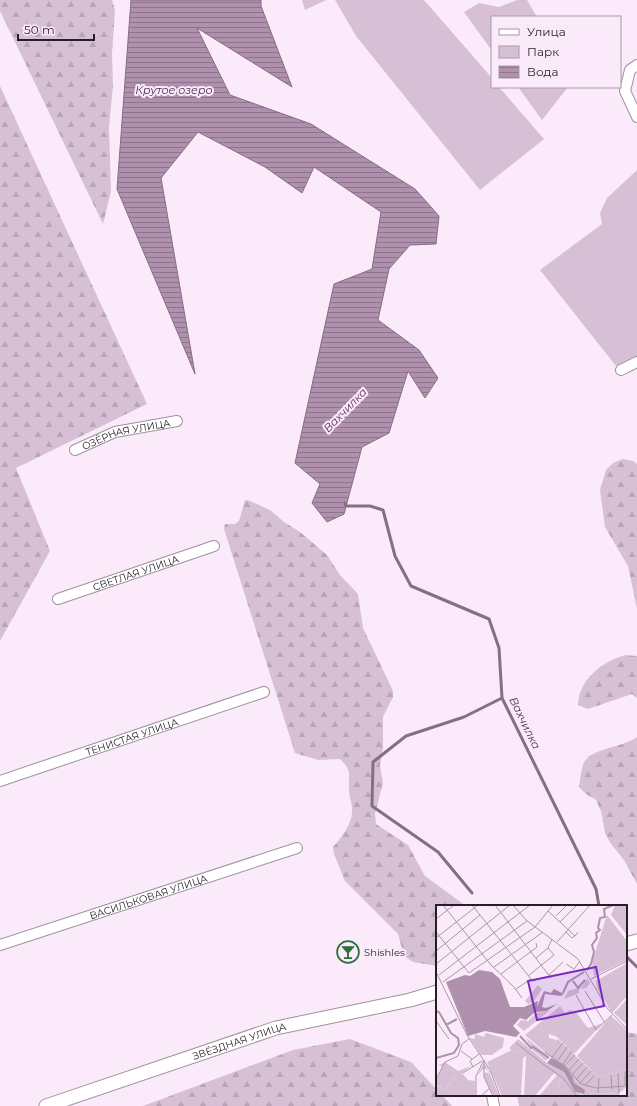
<svg xmlns="http://www.w3.org/2000/svg" width="637" height="1106" font-family="Montserrat,sans-serif">
<style>
.green{fill:#d7c0d6}
.forest{fill:url(#forest-firs)}
.water{fill:url(#water-rules);stroke:#866e84}
.lines{fill:none;stroke-linecap:round;stroke-linejoin:round}
.stream{stroke:#866e84;stroke-width:3}
.street-casing{stroke:#9f919e;stroke-width:12}
.secondary-casing{stroke:#9f919e;stroke-width:15}
.street{stroke:#fff;stroke-width:10}
.secondary{stroke:#fff;stroke-width:13}
.labels{text-anchor:middle;stroke-width:4;stroke-linejoin:round;paint-order:stroke}
.street-label{font-size:10px;fill:#251f24;stroke:#fbebfa}
.poi-label{font-size:10px;fill:#251f24;stroke:#fbebfa;text-anchor:start}
.water-label{font-size:11px;font-style:italic;fill:#542b53;stroke:#fbebfa}
.inset-river{fill:none;stroke:#af90ad;stroke-width:2}
.inset-road{fill:none;stroke:#a599a4;stroke-width:1}
.view{fill:#7b2cbf;fill-opacity:0.15;stroke:#7b2cbf;stroke-width:2}
.inset-edge{fill:none;stroke:#251f24;stroke-width:2}
</style>
<defs>
<pattern id="forest-firs" width="22" height="20" patternUnits="userSpaceOnUse"><rect width="22" height="20" fill="#d7c0d6"/><path d="M5 1l3.5 6h-7zM16 11l3.5 6h-7z" fill="#b8a5b8"/></pattern>
<pattern id="water-rules" width="6" height="5" patternUnits="userSpaceOnUse"><rect width="6" height="5" fill="#af90ad"/><path d="M0 2.5h6" fill="none" stroke="#8e758d"/></pattern>
</defs>
<rect width="100%" height="100%" fill="#fbebfa"/>
<path class="green" d="M302 0H326L305 10Z
M335 0H424L492 78V87H499L544 139 480 190 356 36Z
M517 0H527L537 17H492V51L464 12 479 3 499 7Z
M518 87H568L542 120Z
M637 170V357L616 366 540 270 602 224 600 213 607 198Z"/>
<path class="forest" d="M0 0H112L115 10 112 54 113 86 109 127 111 191 103 224 0 11Z
M0 86 147 404 16 468 50 551 0 641Z
M623 459 633 461 637 464V609L628 566 605 527 600 490 606 470 613 463Z
M245 500 250 501 270 510 284 522 300 532 327 555 340 575 358 594 363 628 393 691V697L383 717V748L380 766 383 783 375 814 376 824 408 845 425 876 466 906H437V966L413 962 404 956 398 934 345 881 334 854 333 847C341 838 352 824 352 812 353 805 349 797 349 790 348 774 353 772 340 759L318 760 295 753 224 529 225 524H235L239 521Z
M625 655 637 656V698L632 694 588 709 578 705C579 679 602 662 625 655Z
M637 737V884L624 860 611 844 605 833 601 811 596 800 586 794 579 787C580 780 581 772 583 765 588 748 623 748 637 737Z
M626 1032 637 1034V1106H519L517 1095H626Z
M350 1039 411 1062 437 1090V1095H442L452 1106H143L293 1050Z"/>
<path class="water" d="M131 0H261V6L292 87 197 28 230 95 311 124 415 189 439 216 436 244 410 245 389 269 378 320 419 350 438 378 425 398 408 371 389 433 362 447 344 514 327 522 312 503 320 484 295 463 334 284 372 269 381 212 314 167 302 193 265 167 198 132 161 178 195 374 117 189Z"/>
<g class="lines">
<path class="stream" d="M345 503 346 506H370L383 510 395 556 411 586 489 619 499 648 502 698 596 889 599 906
M472 893 438 852 372 806 373 762 406 736 464 717 502 698
M626 956 637 967"/>
<g class="street-casing">
<g id="street">
<path d="M637 65 630 70 625 91 637 117"/>
<path d="M621 370 637 362"/>
<path id="s1" d="M75 450 115 432 177 421"/>
<path id="s2" d="M58 599 214 546"/>
<path id="s3" d="M0 781 264 692"/>
<path id="s4" d="M0 945 297 848"/>
<path d="M492 1095 494 1106"/>
</g>
</g>
<g class="secondary-casing">
<g id="secondary">
<path d="M626 944 637 941"/>
<path id="s5" d="M46 1106 276 1028 410 1000 437 992"/>
</g>
</g>
<use href="#street" class="street"/>
<use href="#secondary" class="secondary"/>
</g>
<defs>
<g id="bar-ring" transform="scale(1.15)"><circle r="9.5" fill="#fbebfa" stroke="#2c6f3a" stroke-width="1.5"/><path d="M-6-5H6L.8 .8V4.5H3.5V6h-7V4.5H-.8V.8Z" fill="#2c6f3a"/></g>
</defs>
<g fill-rule="evenodd">
<use href="#bar-ring" x="348" y="952"/>
</g>
<g class="labels">
<g class="street-label">
<text dy="4" stroke="none"><textPath href="#s1" startOffset="54">ОЗЁРНАЯ УЛИЦА</textPath></text>
<text dy="4" stroke="none"><textPath href="#s2" startOffset="82">СВЕТЛАЯ УЛИЦА</textPath></text>
<text dy="4" stroke="none"><textPath href="#s3" startOffset="139">ТЕНИСТАЯ УЛИЦА</textPath></text>
<text dy="4" stroke="none"><textPath href="#s4" startOffset="156">ВАСИЛЬКОВАЯ УЛИЦА</textPath></text>
<text dy="4" stroke="none"><textPath href="#s5" startOffset="204">ЗВЁЗДНАЯ УЛИЦА</textPath></text>
</g>
<g class="poi-label">
<text x="364" y="956">Shishles</text>
</g>
<g class="water-label">
<text x="174" y="94">Крутое озеро</text>
<text transform="translate(345 410) rotate(-46)" y="4">Вахчилка</text>
<text transform="translate(525 723) rotate(64)" y="4">Вахчилка</text>
</g>
</g>
<g transform="translate(436 905)">
<rect width="191" height="191" fill="#fbebfa"/>
<path d="M102 80 106 84 97 97 92 99 89 96ZM82 134 111 158 128 167 139 187 150 191H130L121 179 126 174 88 146 79 148 73 143ZM122 134 162 172 191 165V182L183 188 156 189 143 183 138 178 137 172 109 147 113 145ZM9 158 23 167 8 185 0 179V174Z" fill="#d7c0d6"/>
<path d="M179 0H191V30L175 10ZM171 10 191 36V55L158 71 156 57ZM191 58V91L176 108 161 84 160 76ZM151 73 154 78 150 83 143 84V88L128 94 132 86 146 82ZM191 94V120L178 108ZM124 101 129 108 134 105 140 107 152 123 167 118 138 149 121 132 113 129V133L121 135 113 146 109 147 89 130ZM113 106 88 126 81 120 85 115 92 116 100 108ZM175 111 191 125V165L162 172 141 151ZM50 128 68 133 67 142 56 150H45L34 133 39 134V129L48 132ZM89 132 113 151 110 156 92 141 96 143ZM76 145 79 148 88 146 119 167 99 191H88L90 151 87 153 85 191H66L51 157ZM9 157 22 166 35 161 26 168 32 175 39 176V191H0V180L8 185 20 171 8 163V167L4 169 6 162 3 160ZM48 158 51 162 63 191H58L54 184 48 171 49 167 53 169 51 164H47L41 171ZM121 170 126 174 121 179 130 191H103ZM149 185 156 189 183 188 184 191H150L146 189Z" fill="#d7c0d6"/>
<path d="M43 65 56 67 64 74 74 102H88L102 96 101 102 108 86 115 88 118 84 128 89 125 91 109 89 106 102 110 103 121 99 111 106 99 107 90 115 84 113 77 121 84 128 80 132 49 126 32 131 10 77 29 70 34 71ZM115 153 127 159 137 172 138 178 149 185 148 189 139 187 128 167 111 158Z" fill="#af90ad"/>
<path class="inset-river" d="M151 65 155 59 158 47 156 40 161 33 160 28 164 25 162 23 164 13 169 12 168 4 177 0M137 76 142 83 149 75M127 88 132 77 148 67M0 106 3 107 15 128 22 133 23 140 18 148 0 153M10 120 21 114M84 131 95 143 97 142 113 153"/>
<path class="inset-road" d="M7 0 55 60 78 82 86 93M36 0 95 74 98 76 101 74M59 0 115 73M77 0 90 15 142 54 171 103 191 124M112 6 139 31 142 27M120 11 131 0M0 14 18 0M124 17 141 0M0 27 33 68 99 22 117 0M130 27 136 33 139 31M0 33 42 0M121 37 154 0M0 46 44 10M100 53 112 43 116 34M0 59 74 0M130 59 138 64 144 56M58 62 107 27M0 67 31 130 54 165 64 191M65 69 101 42 100 38M3 70 94 0M113 70 127 57M92 71 118 50 112 43M155 74 191 56M7 77 91 16M80 84 95 74M149 86 169 118M140 90 160 125 176 110M0 116 13 134M80 138 107 159M25 146 36 154M109 147 131 163 145 179 160 183 189 181V166M116 152 127 138M48 155V172L57 191M122 155 131 142M107 159 127 173 141 191M127 159 136 146M128 161 139 150M37 162 34 156 43 149M133 165 143 154M27 168 46 156M182 168 183 188M136 170 147 158M175 170 176 184M0 174 9 157 22 151 26 139 33 134M140 175 151 162M144 178 155 166M149 180 159 170M162 188 163 173M40 191V171L48 155M45 191 54 183"/>
<path class="view" d="M160 62 168 101 101 115 92 76Z"/>
<rect width="191" height="191" class="inset-edge"/>
</g>
<rect x="491" y="16" width="130" height="72" fill="#fbebfa" stroke="#a599a4"/>
<rect x="499" y="29" width="20" height="6" fill="#ffffff" stroke="#a599a4"/>
<text x="527" y="36" font-size="12" fill="#251f24">Улица</text>
<rect x="499" y="46" width="20" height="12" fill="#d7c0d6" stroke="#a599a4"/>
<text x="527" y="56" font-size="12" fill="#251f24">Парк</text>
<rect x="499" y="66" width="20" height="12" fill="url(#water-rules)" stroke="#a599a4"/>
<text x="527" y="76" font-size="12" fill="#251f24">Вода</text>
<path d="M18 34v6h76v-6" fill="none" stroke="#251f24" stroke-width="2"/>
<text x="24" y="34" font-size="12" fill="#251f24" stroke="#fbebfa" stroke-width="3" paint-order="stroke">50 m</text>
</svg>
